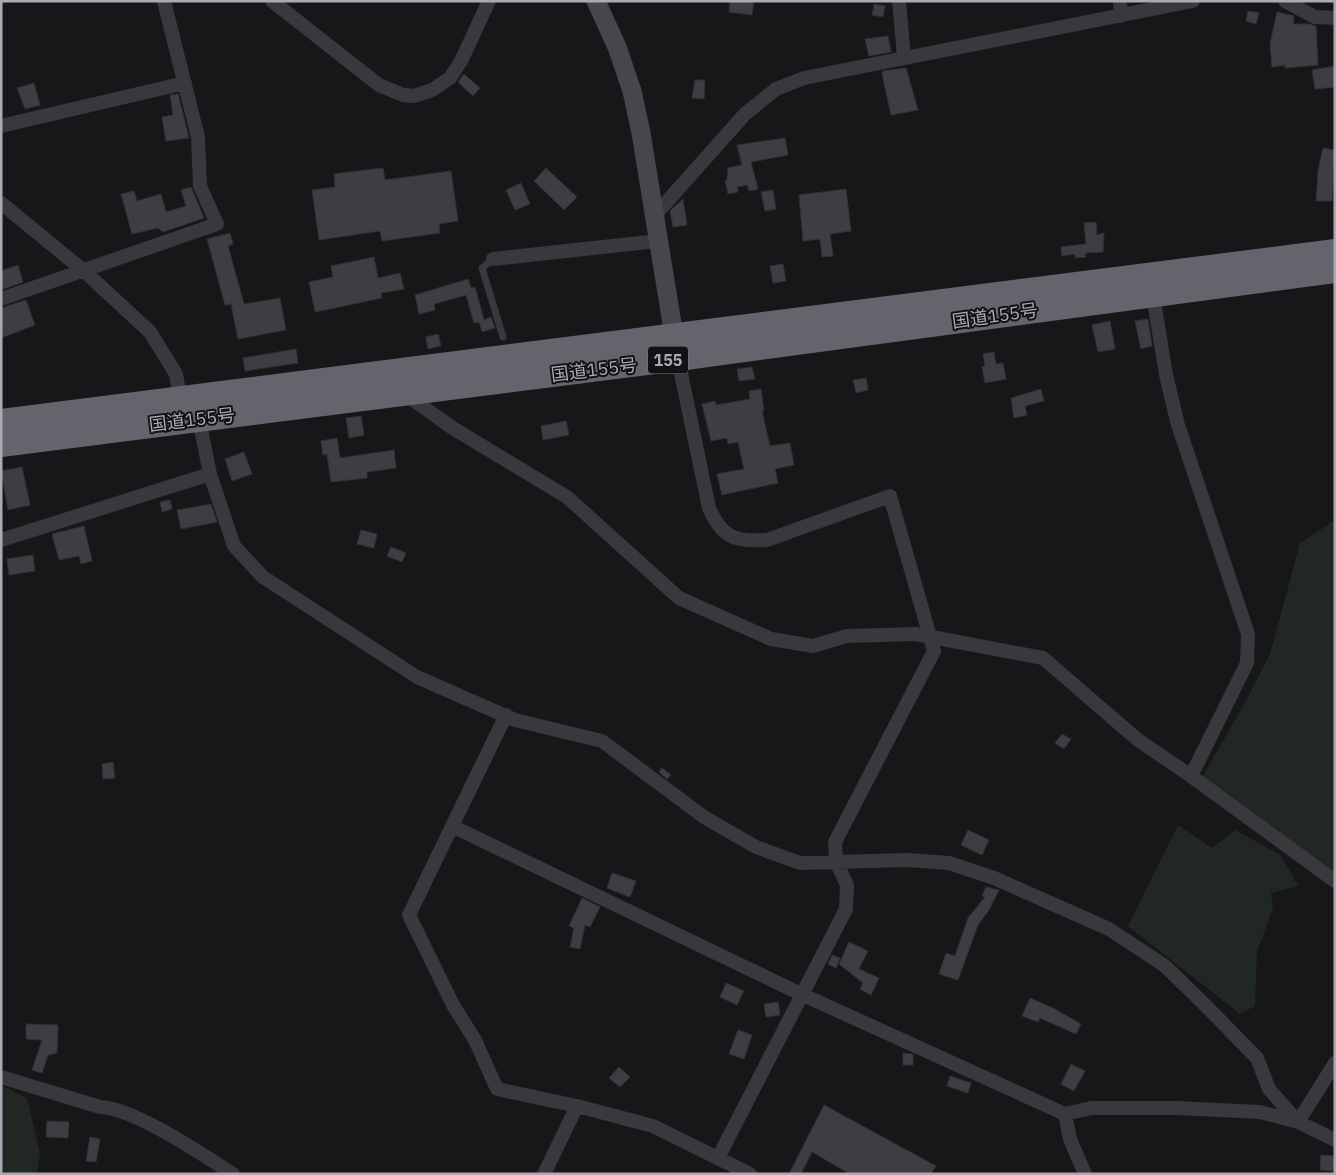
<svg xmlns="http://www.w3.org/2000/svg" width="1336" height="1175" font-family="'IBM Plex Sans','Noto Sans JP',sans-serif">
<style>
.green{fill:#212823}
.building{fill:#3e3e42;stroke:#313034}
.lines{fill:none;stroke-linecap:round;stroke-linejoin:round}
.lane{stroke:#38383d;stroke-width:7}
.street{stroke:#38383d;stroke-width:14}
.secondary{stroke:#46464c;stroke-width:19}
.highway{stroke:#64646d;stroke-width:24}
.labels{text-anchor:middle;stroke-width:4;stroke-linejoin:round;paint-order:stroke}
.shield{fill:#121113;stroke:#7c7c86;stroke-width:1}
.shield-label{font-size:16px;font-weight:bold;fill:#aaaab7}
.street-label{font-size:18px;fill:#aaaab7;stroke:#121113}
</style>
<rect width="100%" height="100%" fill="#171618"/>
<path class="green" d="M1332 522H1335V874L1201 779 1242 708 1270 654 1300 543Z
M1178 825 1212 848 1235 830 1279 854 1299 886 1271 893 1273 908 1257 952 1255 1006 1240 1014 1128 926Z
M1 1085 27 1098 40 1153 37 1174H1Z"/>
<path class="building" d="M730 1H754L752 15 729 12Z
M874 4 885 6 883 17 872 15Z
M1248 11 1259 13 1256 24 1246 21Z
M1277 12 1294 16 1293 24H1309L1316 26 1318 65 1285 68V65L1272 67 1270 44Z
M888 36 891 52 869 56 865 39Z
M1335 66V87L1315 89 1312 70Z
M906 68 918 110 891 115 882 74 883 71Z
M464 74 480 88 473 96 458 82Z
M695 80H705L704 99 692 98Z
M34 83 40 105 25 109 17 88Z
M178 94 189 138 166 141 162 117 173 115 170 95Z
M785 138 788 155 751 162 758 189 749 191 747 185 737 187 738 192 728 194 725 180H727L728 168 742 165 737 145Z
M1323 148 1335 150 1332 201H1316L1318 171Z
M383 168 385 180 451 171 458 221 439 224 440 233 382 241 380 231 319 240 312 190 335 187 334 174Z
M546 168 577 197 564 210 534 181Z
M521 183 530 204 515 210 506 190Z
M191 187 204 218 163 232 158 228 132 234 121 194 134 191 137 201 161 194 166 212 186 206 181 190Z
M846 189 851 231 830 234 833 256 822 257 820 239 803 241 799 195Z
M773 190 776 209 765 211 761 192Z
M683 199 687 225 673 227 670 211Z
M1096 222 1097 235 1104 233 1103 252 1085 253 1086 257 1075 258V254L1062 256 1061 247 1086 244 1084 223Z
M230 233 233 244 228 246 244 304 280 298 286 330 238 339 231 304 225 305 207 239Z
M374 257 378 278 400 273 404 289 381 293 382 298 315 312 309 282 333 277 331 266Z
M783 264 786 281 773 283 770 266Z
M18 265 23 282 1 290V271Z
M468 279 471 288 475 287 484 320 491 317 495 328 482 332 479 322 474 323 466 295 434 304 435 310 419 314 415 295Z
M26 300 35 325 1 338V308Z
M1148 319 1152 346 1141 349 1135 321Z
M1110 321 1115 349 1098 352 1092 325Z
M438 334 441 346 428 349 426 337Z
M296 349 298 363 245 371 243 358Z
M994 352 996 364 1003 363 1006 379 985 383 982 367 985 366 983 354Z
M752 367 755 379 739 381 737 369Z
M866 378 868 390 856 393 853 380Z
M761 389 764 411H762L770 446 790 443 794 465 775 469 778 483 722 495 717 474 744 469 738 442 728 444 727 438 711 441 702 404 715 401 716 405 750 399 749 391Z
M1041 389 1044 401 1025 406 1027 415 1014 418 1011 398Z
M361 416 364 435 349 438 346 418Z
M566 421 569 435 543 440 541 426Z
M337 438 340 458 394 450 396 468 367 472V478L331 482 327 454 323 455 321 441Z
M244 452 252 474 232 481 225 459Z
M22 467 30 505 8 510 1 471Z
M170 500 172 509 162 512 160 502Z
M211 504 217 522 181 529 177 510Z
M84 526 92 561 81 564 79 556 59 560 52 534Z
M361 530 377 534 374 548 357 544Z
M391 547 406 553 402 562 387 556Z
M33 555 35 571 9 575 7 559Z
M1062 734 1071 739 1064 749 1055 743Z
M113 762 115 778 103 779 102 764Z
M662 768 671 775 667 779 659 772Z
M968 830 989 840 982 855 961 845Z
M612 873 636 881 630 897 607 888Z
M986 887 999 890 989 910 978 925 958 980 939 974 946 953 955 956 968 918 985 897 982 896Z
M582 898 600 907 590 927 585 925 580 949 570 947 574 928 569 926Z
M849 942 868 951 859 969 879 978 871 995 860 989 863 983 839 964Z
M832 955 840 958 836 968 828 964Z
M726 983 744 991 737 1005 720 997Z
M1030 998 1055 1009 1081 1024 1076 1034 1040 1018 1038 1022 1022 1016Z
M778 1002 780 1015 766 1017 764 1004Z
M26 1024 58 1025 57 1053 48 1055 42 1073 32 1070 42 1040 26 1039Z
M738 1030 752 1035 744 1059 729 1054Z
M903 1053 913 1054V1065H903Z
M1071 1064 1085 1071 1074 1091 1061 1084Z
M619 1067 630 1077 620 1087 609 1078Z
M950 1076 971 1083 968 1093 947 1086Z
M824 1105 936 1166 931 1174H850L812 1152 801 1174H789Z
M47 1121 69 1122 68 1138 46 1137Z
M90 1137 100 1139 96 1162 86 1161Z
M1321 1155 1334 1156V1171L1320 1170Z"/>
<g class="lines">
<path class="lane" d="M493 259 482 268 503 337"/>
<path class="street" d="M272 1 379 85 403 95 414 96 432 90 450 78 461 61 489 1
M899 1 904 57
M1120 1 1121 16
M1285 1 1315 17 1335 18
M1 126 185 83
M1 203 84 271 150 332 176 374 178 386 199 419 210 474 234 546 263 577 417 677 515 720 602 741 704 817 756 847 800 863 907 860 949 863 994 878 1109 929 1165 966 1205 1005 1257 1058 1269 1089 1298 1122 1335 1140
M655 215 745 114 776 89 804 78 1193 1
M493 259 658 241
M1153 295 1166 375 1178 425 1248 634 1247 663 1191 776
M1 299 217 224 200 186 198 137 164 1
M678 359 709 508C722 538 735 542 767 540L890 496 934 651 835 842 836 861 847 885 846 909 718 1158
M404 393 451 427 567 497 679 598 771 639 813 646 847 636 916 634 1043 658 1138 740 1191 776 1335 881
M1 540 210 474
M506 715 409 915 453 1005 475 1040 497 1089 577 1106 653 1126 750 1174
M452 826 801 994 1065 1114 1091 1108H1177L1260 1112 1298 1122
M1 1077 100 1107C134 1108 203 1155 233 1174
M1065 1114 1070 1139 1085 1174
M1298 1122 1335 1063
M544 1174 577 1106"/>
<path class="secondary" d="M596 1 617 47 632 91 641 133 676 348"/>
<path class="highway" d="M1 421 1335 251
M1 445 678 359 1335 271"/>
</g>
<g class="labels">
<rect class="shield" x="648" y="346.5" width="40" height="27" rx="4"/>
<g class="shield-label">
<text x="668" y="366">155</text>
</g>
<g class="street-label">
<text transform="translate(995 316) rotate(-8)" y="6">国道155号</text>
<text transform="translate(594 370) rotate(-7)" y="6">国道155号</text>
<text transform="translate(192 420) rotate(-7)" y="6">国道155号</text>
</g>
</g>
<rect width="1336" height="1175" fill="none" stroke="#aaaab7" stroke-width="5"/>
</svg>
